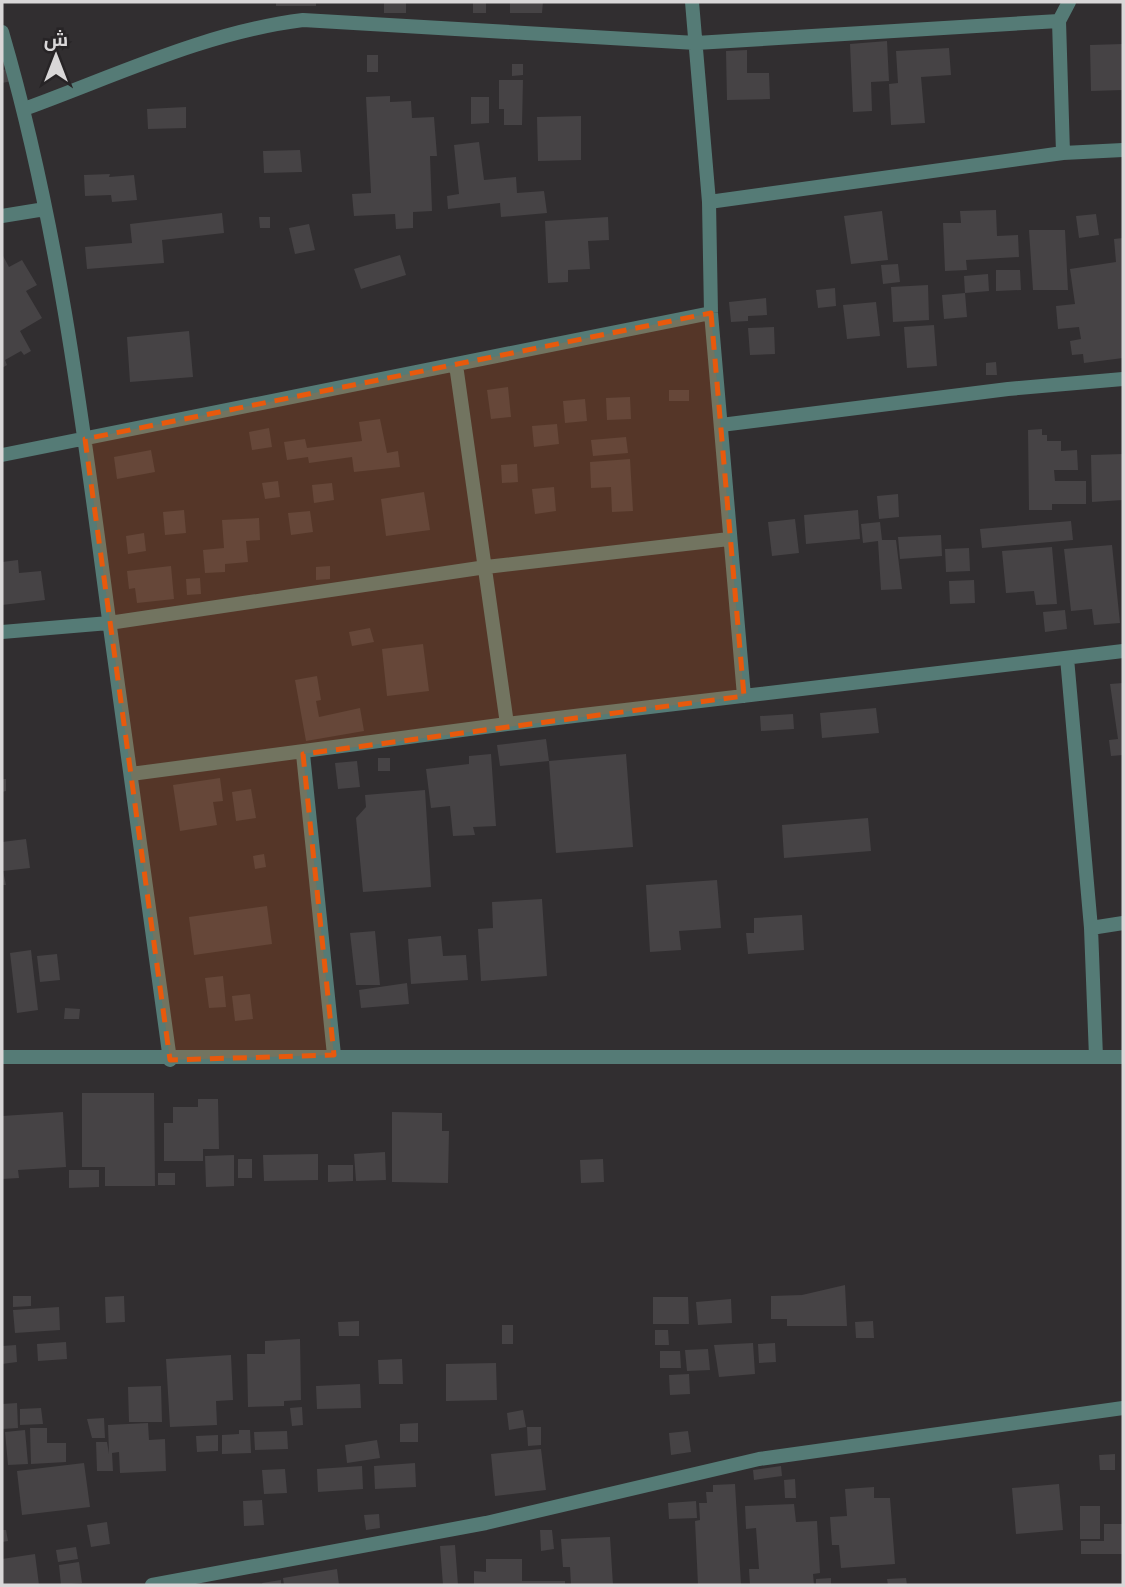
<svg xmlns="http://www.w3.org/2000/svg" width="1125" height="1587" font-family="'Libre Baskerville',Cairo,serif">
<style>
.building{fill:#464345}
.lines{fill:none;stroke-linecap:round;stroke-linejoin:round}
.street{stroke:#557b76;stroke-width:14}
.marked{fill:#e8590c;fill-opacity:0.2;stroke:#e8590c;stroke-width:5;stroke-dasharray:14 9;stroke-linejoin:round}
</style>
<rect width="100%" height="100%" fill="#312e30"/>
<path class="building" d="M276 2H316V6H276Z
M384 2H406V13H384Z
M473 2H486V13H473Z
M510 2H543L542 13H510Z
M887 41 889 81 871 82 872 111 853 112 850 44Z
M1123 44V90L1091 91 1090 45Z
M949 48 951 75 921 77 925 123 891 125 889 84 898 83 896 51Z
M747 50V73H769L770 99 727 100 726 51Z
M367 55H378V72H367Z
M512 64H523V75L512 76Z
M10 69 12 81 2 83V70Z
M499 80H523L522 125H504V109H499Z
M390 96V102L411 101 412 118 434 117 437 156H430L432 211 413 212V228L396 229 395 214 354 216 352 194 371 193 366 97Z
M471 97H489V123L471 124Z
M186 107V128L148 129 147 109Z
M581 116V160L538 161 537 117Z
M479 142 484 180 516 177 517 193 544 191 547 213 501 217 500 203 448 209 447 196 459 194 454 145Z
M300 150 302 172 264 173 263 151Z
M110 174 109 177 134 175 137 200 112 202 111 195 85 196 84 175Z
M996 210 997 236 1018 235 1019 257 966 260 967 270 945 271 943 223H961L960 211Z
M882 211 888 260 851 264 844 216Z
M222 213 224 233 162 240 164 263 87 269 85 247 132 243 130 224Z
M1096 214 1099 235 1079 238 1076 216Z
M259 217H270V228H260Z
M608 217 609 240 588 241 590 269 568 270V282L548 283 545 221Z
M309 224 315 250 295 254 289 228Z
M1029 230H1065L1068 290H1033Z
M1123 238V358L1084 363 1083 354 1072 355 1070 341 1081 339 1079 327 1058 329 1056 306 1075 304 1070 269 1116 262 1114 239Z
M2 254 9 267 22 260 37 285 26 291 42 318 20 331 31 351 24 355 21 351 5 360 7 365 2 368Z
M400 255 406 275 361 289 354 269Z
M898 264 900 282 883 284 881 265Z
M996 270H1020L1021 290 996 291Z
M988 274 989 291 965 293 964 276Z
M928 285 929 320 893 322 891 287Z
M835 288 836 306 818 308 816 290Z
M965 293 967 317 944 319 942 295Z
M766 298 767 315 748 316V321L731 322 729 302Z
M876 302 880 336 847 339 843 305Z
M934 325 937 366 907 368 904 327Z
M774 327 775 354 750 355 748 328Z
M189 331 193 377 130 382 127 337Z
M996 362 997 375H986V363Z
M508 387 511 417 491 419 487 390Z
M669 390H689V401H669Z
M630 397 631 419 607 420 606 398Z
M585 399 587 421 565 423 563 401Z
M380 419 387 453 398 451 400 467 354 472 352 457 309 463 308 457 287 460 284 442 305 439 307 448 362 441 359 422Z
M557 424 559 444 534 447 532 426Z
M269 428 272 447 252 450 249 432Z
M1042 429V435H1047V441H1061V451L1077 450 1078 470H1054L1055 481H1086V504H1052V510H1029L1028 430Z
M626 437 628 453 593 456 591 440Z
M151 450 155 472 117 479 114 457Z
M1123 454V500L1092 502 1091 455Z
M630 459 633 511 612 512 611 487 591 488 590 462Z
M517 464 518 482 502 483 501 465Z
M278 481 280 497 265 499 262 483Z
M332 483 334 500 314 503 312 485Z
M554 487 556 511 535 514 532 489Z
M424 492 430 530 386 536 381 499Z
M898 494 899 517 879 519 877 496Z
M184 510 186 533 165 535 163 512Z
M858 510 860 539 806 544 804 515Z
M310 511 313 532 291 535 288 513Z
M259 518 260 540 246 541 248 562 225 564V572L205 573 203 550 224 548 222 520Z
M795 519 799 553 772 556 768 522Z
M1071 521 1073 540 982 548 980 529Z
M880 522 882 540H896L902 589 881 590 878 541 863 543 861 524Z
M144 533 146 551 128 554 126 536Z
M941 535 942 556 900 559 898 537Z
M1112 545 1120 623 1094 625 1092 609 1071 611 1064 549Z
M1052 547 1057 604 1036 605 1034 591 1006 593 1002 551Z
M969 548 970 571 946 572 945 549Z
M18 560 19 573 41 571 45 600 2 605V562Z
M171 566 174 599 137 603 135 588 129 589 127 571Z
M330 566V579L316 580V567Z
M200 578 201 594 187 595 186 579Z
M974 580 975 603 950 604 949 581Z
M1065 610 1067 629 1045 632 1043 612Z
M370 628 374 642 352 646 349 632Z
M423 644 429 691 387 696 382 649Z
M317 676 321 700 316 701 319 717 360 708 364 731 306 741 295 680Z
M1123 683V755L1111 756 1109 740 1118 739 1110 684Z
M876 708 879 733 822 738 820 713Z
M793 714 794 729 761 731 760 716Z
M546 739 549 761 500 766 497 745Z
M491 754 496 826 473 827 475 835 453 836 450 806 431 808 426 769 469 764V756Z
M626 754 633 847 556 853 549 761Z
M378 758H390V771H378Z
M357 761 360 787 338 789 335 763Z
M220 778 223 801 213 802 217 825 180 831 173 785Z
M2 779H6V791L2 792Z
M251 789 256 818 236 821 232 792Z
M425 790 431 887 363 892 356 818 366 807 365 795Z
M868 818 871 851 784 858 782 825Z
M26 839 30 868 3 871 6 885H2V842Z
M264 854 266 867 255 869 253 856Z
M717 880 721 928 679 931 681 950 650 952 646 885Z
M542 899 547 976 481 981 478 929 493 928 492 902Z
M267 906 272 944 194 955 189 917Z
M802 915 804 950 748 954 746 933H754V918Z
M375 931 380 985H356L350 933Z
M441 936 443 956 466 955 468 980 411 984 408 939Z
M31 950 38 1010 17 1013 10 953Z
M57 954 60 980 40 982 37 956Z
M223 976 226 1007 209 1008 205 978Z
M407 983 409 1004 361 1008 359 990Z
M250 994 253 1019 235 1021 232 996Z
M65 1008 80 1009 79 1019H64Z
M82 1093H154L155 1186H105V1167H82Z
M198 1099H218L219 1149H203V1161H164V1123H173V1107H198Z
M63 1112 66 1167 18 1170 19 1178 2 1179V1116Z
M392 1112 442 1113V1131H449L448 1183 392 1182Z
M385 1152 386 1180 356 1181 354 1154Z
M318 1154V1180L264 1181 263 1155Z
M234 1155V1186L206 1187 205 1156Z
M238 1159H252V1178H238Z
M603 1159 604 1182 581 1183 580 1160Z
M328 1165H353V1181L328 1182Z
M69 1170H99V1187L69 1188Z
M158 1173H175V1185H158Z
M845 1285 847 1326H787V1319H771V1296L802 1295Z
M13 1296H31V1306L13 1307Z
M124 1296 125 1322 106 1323 105 1297Z
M653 1297H688L689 1324H653Z
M731 1299 732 1323 698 1325 696 1302Z
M59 1307 60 1330 15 1333 13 1310Z
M359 1321V1336H339L338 1322Z
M873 1321 874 1338H856L855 1322Z
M502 1325H513V1344H502Z
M655 1330H668L669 1345H655Z
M300 1339 301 1400 284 1401V1406L248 1407 247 1354H265V1341Z
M66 1342 67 1359 38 1361 37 1344Z
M753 1343 755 1374 719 1377 714 1345Z
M775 1343 776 1362 759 1363 758 1344Z
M16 1345 17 1362 2 1364V1346Z
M708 1349 710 1370 687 1371 685 1350Z
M660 1351H680L681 1368H660Z
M231 1355 233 1400 216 1401 217 1425 170 1427 166 1359Z
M402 1359 403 1384H379L378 1360Z
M496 1363 497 1400 446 1401V1364Z
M689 1374 690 1394 670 1395 669 1375Z
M360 1384 361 1408 317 1409 316 1386Z
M161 1386 162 1422H129L128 1387Z
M17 1403 18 1428 2 1429V1404Z
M302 1407 303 1425 292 1426 290 1408Z
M41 1408 43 1424 20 1425V1409Z
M523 1410 526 1427 509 1430 507 1413Z
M104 1418 105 1438H92L87 1419Z
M148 1423 149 1440 165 1439 166 1471 120 1473 119 1452 112 1453 113 1471H97L96 1442H107L109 1454 108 1425Z
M418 1423V1442H400V1424Z
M527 1427H541V1445L528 1446Z
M30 1428H47V1443H66V1462L31 1464Z
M25 1430 28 1464 8 1465 5 1432Z
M239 1430H250L251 1453 222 1454V1435L239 1434Z
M287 1431 288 1449 255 1450 254 1432Z
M688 1431 691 1452 671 1455 669 1433Z
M218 1435V1451L197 1452 196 1436Z
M377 1440 380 1458 347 1463 345 1445Z
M541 1449 546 1490 495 1496 491 1454Z
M1115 1454V1470H1100L1099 1455Z
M84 1463 90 1507 22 1515 17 1471Z
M415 1463 416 1487 375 1489 374 1466Z
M362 1466 363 1489 318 1492 317 1469Z
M781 1466 782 1476 754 1480 753 1470Z
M285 1469 287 1493 264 1494 262 1470Z
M795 1479 796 1498H785L784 1480Z
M735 1484 741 1585H698L695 1521 700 1520 699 1503H707L706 1492H713V1485Z
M1059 1484 1063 1530 1016 1534 1012 1488Z
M874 1487V1498H890L895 1564 841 1568 839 1545H832L830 1517 847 1516 845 1489Z
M262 1500 264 1525 244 1526 243 1501Z
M696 1501 697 1518 669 1519 668 1503Z
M794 1504 796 1522 817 1521 820 1573 813 1574 814 1585H750L749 1569H759L756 1528 746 1529 745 1506Z
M1080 1506H1100V1539H1080Z
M379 1514 380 1528 366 1530 364 1515Z
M107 1522 110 1544 91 1547 87 1525Z
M1104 1524H1123V1554H1081V1541H1104Z
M2 1530H6L8 1541 2 1542Z
M540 1530H552L554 1549 541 1551Z
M610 1537 613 1585H571L570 1567H563L561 1539Z
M455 1545 458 1585H443L440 1546Z
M76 1547 78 1559 58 1562 56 1550Z
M35 1554 39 1585H2V1559Z
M486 1559H522V1581H565V1585H474V1571L486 1572Z
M79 1562 82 1583 61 1585 59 1565Z
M337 1569 339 1585H284L283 1578Z
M831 1578V1585H816V1579Z
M906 1578 907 1585H888L887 1579Z
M281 1580V1585H263L262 1583Z"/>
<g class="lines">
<path class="street" d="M692 2 709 202 711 313 744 696
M2 32C58 223 83 423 109 620 128 766 150 913 170 1060
M24 109C115 76 206 32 303 20L696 43 1059 21
M1063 153 1059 21 1069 2
M709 202 1063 153 1123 150
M2 216 45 209
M456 365 507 724
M721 425 1008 389 1123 379
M2 455 711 313
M2 632 109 623 486 567 729 539
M1067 658 1091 928 1096 1057
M303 754 334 1055
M131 774 507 724 1123 651
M1091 928 1123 923
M2 1057H1123
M152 1585 486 1523 759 1459 1123 1408"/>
</g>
<path class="marked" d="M711 313 744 696 303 754 334 1055 170 1060 85 439Z"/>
<rect width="1125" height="1587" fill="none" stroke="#d9d7d8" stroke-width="7"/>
<g transform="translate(56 56)" stroke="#272426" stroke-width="5" paint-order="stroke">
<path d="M0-5L12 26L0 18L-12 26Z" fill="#d9d7d8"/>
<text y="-10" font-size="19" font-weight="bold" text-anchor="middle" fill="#d9d7d8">ش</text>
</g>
</svg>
